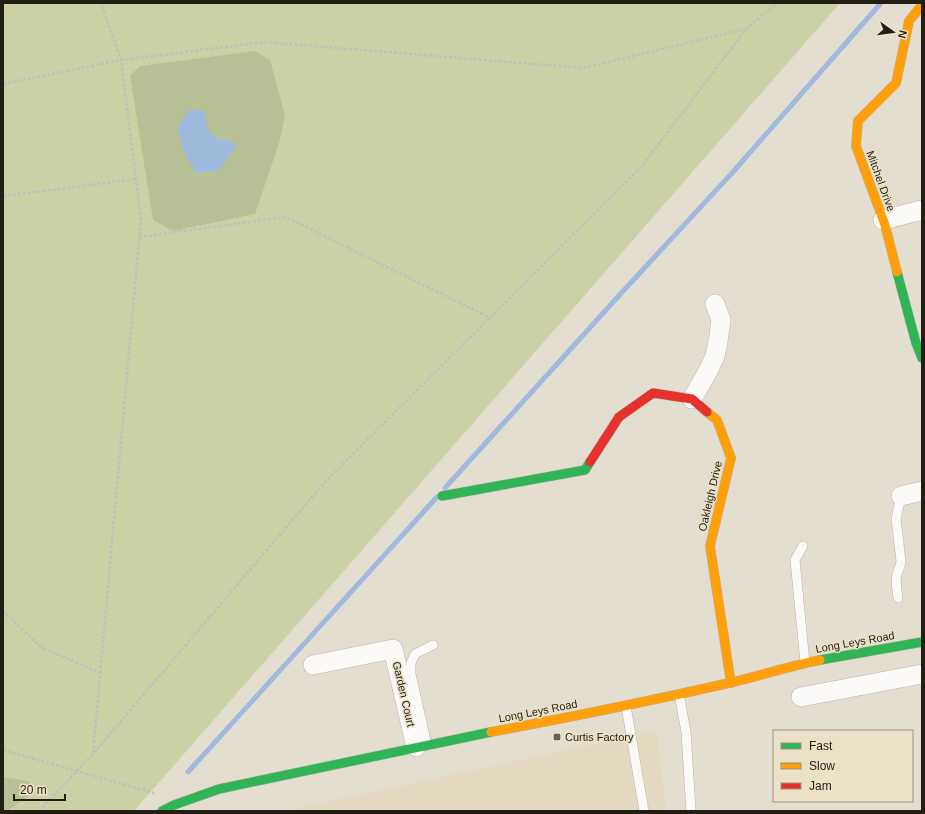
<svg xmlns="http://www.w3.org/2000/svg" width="925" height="814" font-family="Helvetica,sans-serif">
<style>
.built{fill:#e4dac2}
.green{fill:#c9d1a5}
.forest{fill:#b8c095}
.water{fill:#9fbadc}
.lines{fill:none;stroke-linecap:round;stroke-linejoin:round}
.stream{stroke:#9fbadc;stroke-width:5}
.lane-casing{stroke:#b8b4a8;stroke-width:10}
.street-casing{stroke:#b8b4a8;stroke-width:20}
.fast-casing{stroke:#b8b4a8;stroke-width:10}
.slow-casing{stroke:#b8b4a8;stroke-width:10}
.jam-casing{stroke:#b8b4a8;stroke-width:10}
.path{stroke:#c0bfba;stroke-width:2.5;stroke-dasharray:3 2;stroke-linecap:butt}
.lane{stroke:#fbfaf8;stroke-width:9}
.street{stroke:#fbfaf8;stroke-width:19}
.fast{stroke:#30b455;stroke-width:9}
.slow{stroke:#ff9f0a;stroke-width:9}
.jam{stroke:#e5322d;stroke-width:9}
.poi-dot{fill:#666156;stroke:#ebe1c7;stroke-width:1.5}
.labels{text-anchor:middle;stroke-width:3;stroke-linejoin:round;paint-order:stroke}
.street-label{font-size:11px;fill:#221e15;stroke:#ebe1c7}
.poi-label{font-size:11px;fill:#221e15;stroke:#ebe1c7;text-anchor:start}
</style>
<rect width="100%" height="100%" fill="#e3decf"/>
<path class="built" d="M657 731 666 811H283Z"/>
<path class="green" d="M3 3H840L134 811H3Z"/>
<path class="forest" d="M255 51 270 60 285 115 280 140 255 214 173 231 153 220 130 75 141 66Z
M3 777 27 781 34 786 31 794 7 811H3Z"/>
<path class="water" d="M189 110H204L208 129 215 138 227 140 237 145 218 171 196 173 185 155 177 128Z"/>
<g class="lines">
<path class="stream" d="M445 488 614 301 732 173 881 3
M188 772 437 497"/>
<g class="lane-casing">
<path id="lane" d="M803 546 795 560 805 663
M898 598C897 590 895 582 897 574 898 570 901 566 901 561L896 519 901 496
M679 694 686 732 691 811
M626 706 644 811
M427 745 411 674V663L415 654 433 645"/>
</g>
<g class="street-casing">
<path id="street" d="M883 220 922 210
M692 399 708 371 715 356 718 342 721 320 715 304
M901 496 922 491
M313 665 393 649 416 747
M801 697 922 674"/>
</g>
<g class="fast-casing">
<path id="fast" d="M897 272 916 343 922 358
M442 496 585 470 590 462
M820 660 922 642
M162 811 174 805 219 789 491 732"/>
</g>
<g class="slow-casing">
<path id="slow" d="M897 272 885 225 856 146 858 121 896 83 909 21 922 5
M707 412 717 420 731 458 710 546 731 683
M491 732C571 717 650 701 729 683 760 676 789 666 820 660"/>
</g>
<g class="jam-casing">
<path id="jam" d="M590 462 619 417 653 393 692 399 707 412"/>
</g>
<path class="path" d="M3 84 121 60 264 42 583 68 745 29
M3 196 136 179
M139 237 286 217 490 318
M3 611 41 647 100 673
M3 750 154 793
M93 753 141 219 121 60 101 3
M39 811 93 754 324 483 642 166 746 29 777 3"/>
<use href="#lane" class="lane"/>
<use href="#street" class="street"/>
<use href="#fast" class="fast"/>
<use href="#slow" class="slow"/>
<use href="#jam" class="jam"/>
</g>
<rect class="poi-dot" x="553" y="733" width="8" height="8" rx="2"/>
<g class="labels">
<g class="street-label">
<text transform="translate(881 181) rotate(70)" y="4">Mitchel Drive</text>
<text transform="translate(710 496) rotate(-77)" y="4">Oakleigh Drive</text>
<text transform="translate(855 642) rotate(-10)" y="4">Long Leys Road</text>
<text transform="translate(404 694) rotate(77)" y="4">Garden Court</text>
<text transform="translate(538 711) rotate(-11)" y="4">Long Leys Road</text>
</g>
<g class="poi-label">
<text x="565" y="741">Curtis Factory</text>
</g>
</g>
<rect width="925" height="814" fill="none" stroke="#221e15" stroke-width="8"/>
<rect x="773" y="730" width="140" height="72" fill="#ebe1c7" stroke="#9b9380"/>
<rect x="781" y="743" width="20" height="6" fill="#30b455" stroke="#9b9380"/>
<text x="809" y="750" font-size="12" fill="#221e15">Fast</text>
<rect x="781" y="763" width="20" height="6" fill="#ff9f0a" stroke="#9b9380"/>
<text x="809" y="770" font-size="12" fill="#221e15">Slow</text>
<rect x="781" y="783" width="20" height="6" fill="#e5322d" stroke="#9b9380"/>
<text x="809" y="790" font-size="12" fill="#221e15">Jam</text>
<g transform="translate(893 32) rotate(104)" stroke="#ebe1c7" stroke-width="3" paint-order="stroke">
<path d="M0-3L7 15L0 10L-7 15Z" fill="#221e15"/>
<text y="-6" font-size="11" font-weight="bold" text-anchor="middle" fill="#221e15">N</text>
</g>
<path d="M14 794v6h51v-6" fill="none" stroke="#221e15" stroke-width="2"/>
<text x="20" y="794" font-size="12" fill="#221e15" stroke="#ebe1c7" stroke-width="3" paint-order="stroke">20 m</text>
</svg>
